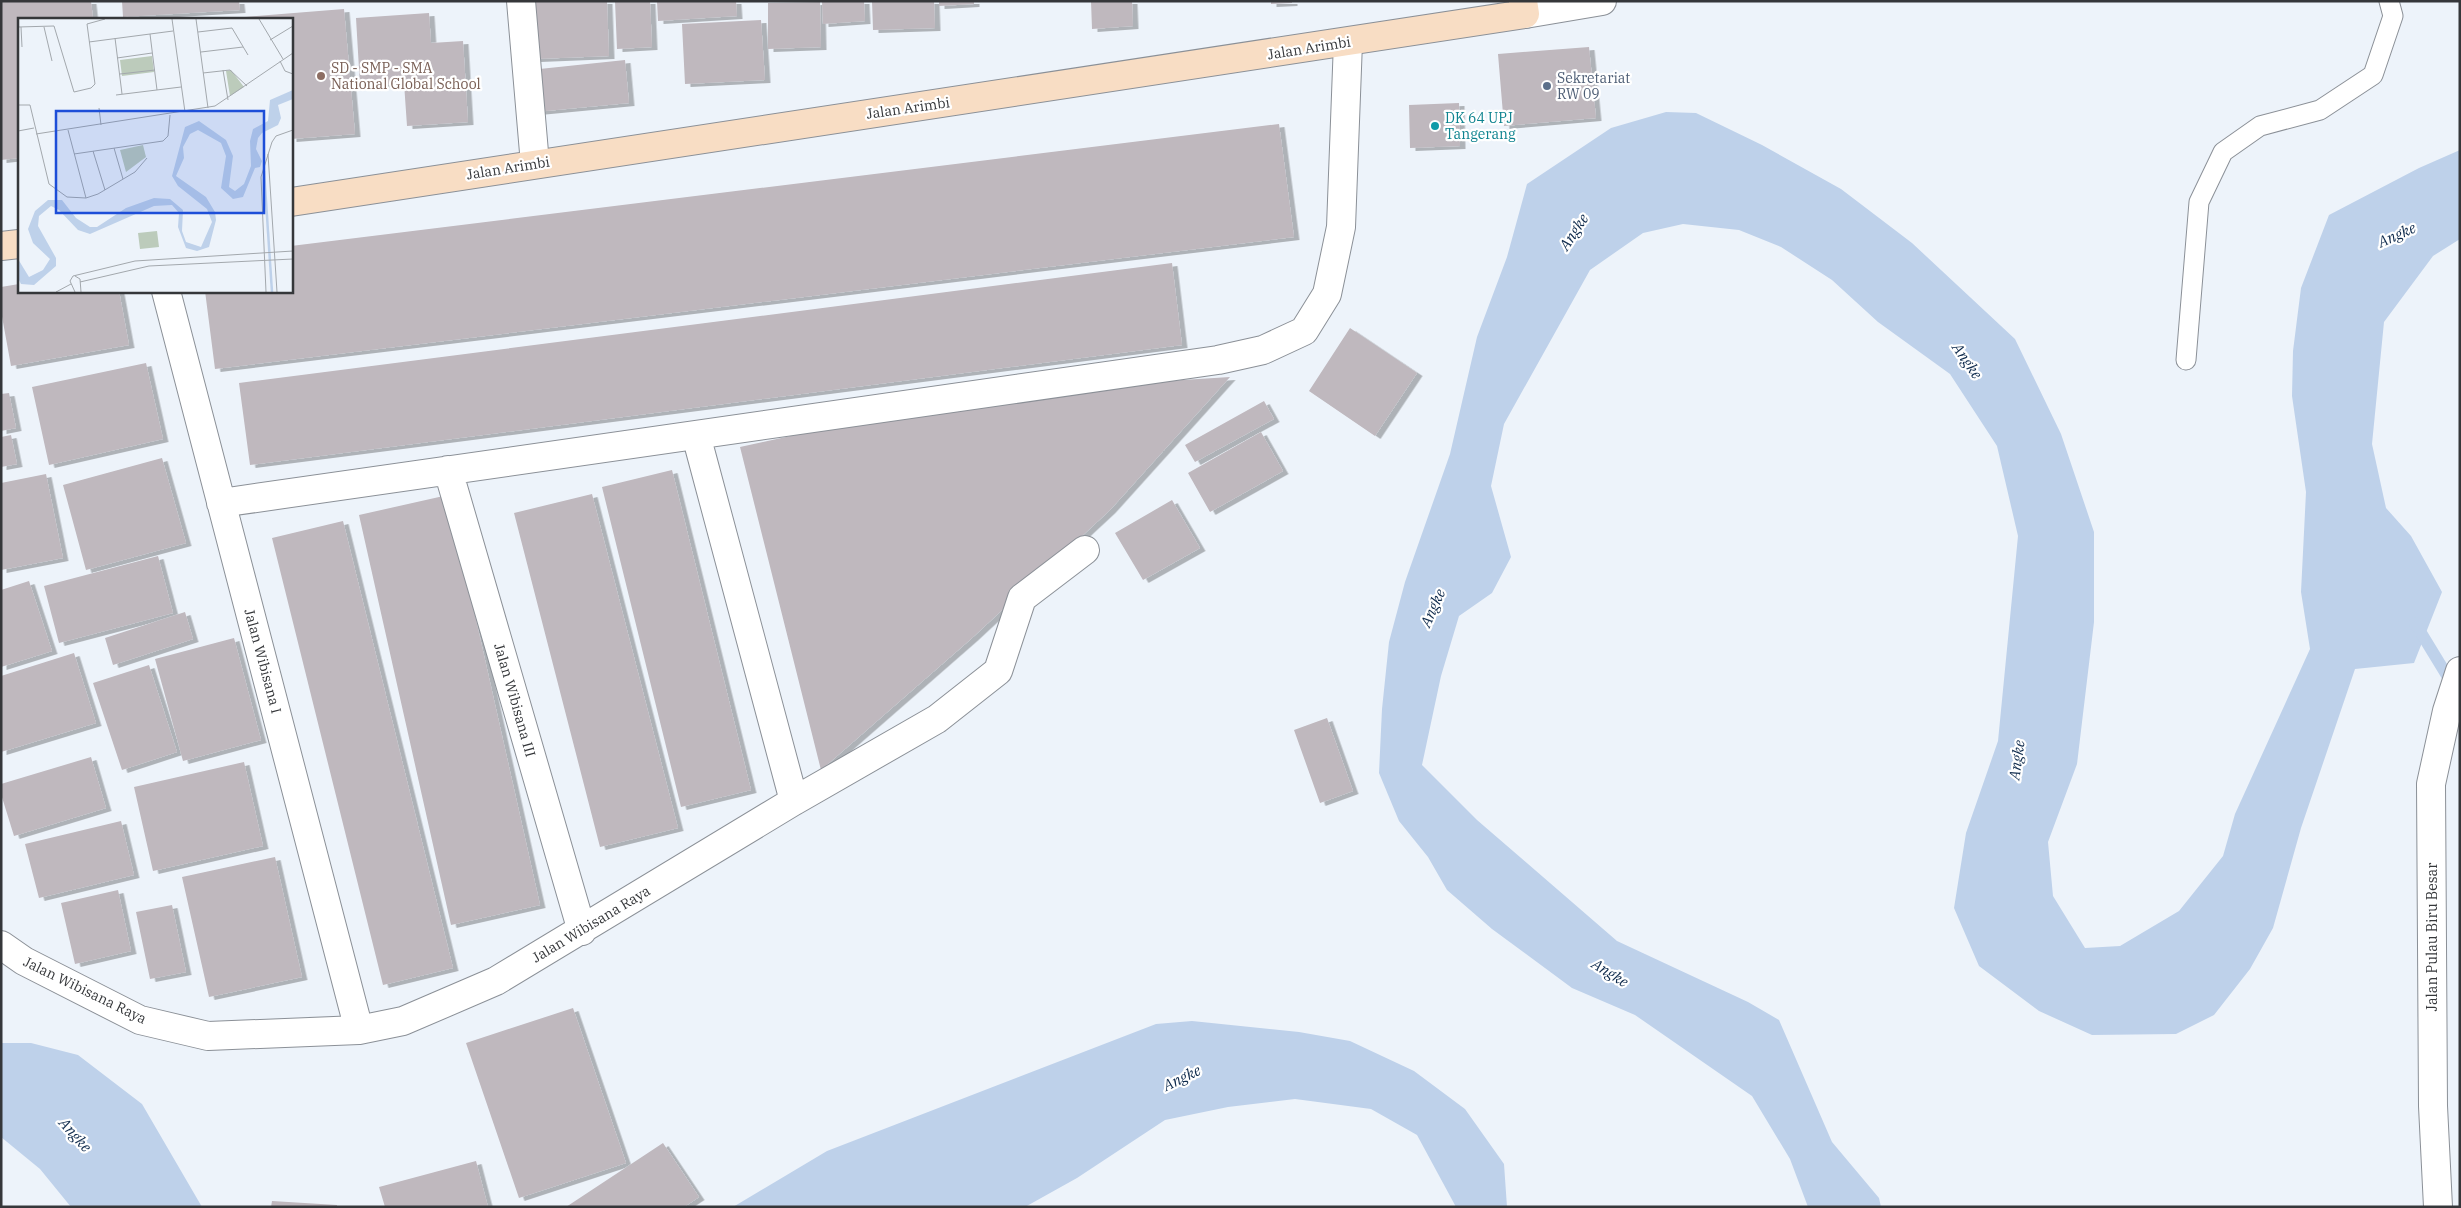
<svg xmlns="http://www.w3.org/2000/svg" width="2461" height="1208" font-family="'IBM Plex Serif',serif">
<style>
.water{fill:#bed1ea}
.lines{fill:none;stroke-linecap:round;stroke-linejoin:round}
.stream{stroke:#bed1ea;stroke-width:12}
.building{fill:#bfb8be;filter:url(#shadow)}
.lane-casing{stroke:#8b9097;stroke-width:21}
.street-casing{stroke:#8b9097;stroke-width:30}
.secondary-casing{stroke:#8b9097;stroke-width:30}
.lane{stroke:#fff;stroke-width:19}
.street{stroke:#fff;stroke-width:28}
.secondary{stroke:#f8ddc4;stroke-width:28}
.education-dot{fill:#8d6e63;stroke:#fff;stroke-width:2}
.service-dot{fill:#5c6f8a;stroke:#fff;stroke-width:2}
.culture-dot{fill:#0f9aa8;stroke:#fff;stroke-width:2}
.labels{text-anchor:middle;stroke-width:4.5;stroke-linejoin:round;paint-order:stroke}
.street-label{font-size:14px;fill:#35373a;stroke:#fff}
.education-label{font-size:14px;fill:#785e54;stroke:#fff;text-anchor:start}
.service-label{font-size:14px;fill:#4e5e75;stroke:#fff;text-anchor:start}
.culture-label{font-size:14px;fill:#0d838f;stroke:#fff;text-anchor:start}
.water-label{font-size:15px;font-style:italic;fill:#0e2a4c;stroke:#fff}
.inset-river{fill:none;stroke:#bed1ea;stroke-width:2.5}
.inset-road{fill:none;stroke:#a3a8ad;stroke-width:1}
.view{fill:#1d4ed8;fill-opacity:0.15;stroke:#1d4ed8;stroke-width:2.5}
.inset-edge{fill:none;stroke:#35373a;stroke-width:2.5}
</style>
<defs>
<filter id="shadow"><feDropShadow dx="5.5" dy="3" stdDeviation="0" flood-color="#0004"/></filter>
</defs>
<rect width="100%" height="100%" fill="#edf3fa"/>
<path class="water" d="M1666 112 1696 113 1762 145 1841 189 1912 243 2015 339 2061 434 2094 532V622L2077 764 2048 842 2053 896 2085 948 2120 946 2179 911 2223 856 2235 814 2310 649 2301 592 2306 492 2292 396 2293 351 2301 288 2329 215 2419 168 2460 150V239L2433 256 2384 322 2372 444 2386 508 2411 536 2442 592 2414 663 2355 669 2301 828 2273 928 2250 969 2214 1015 2176 1034 2092 1035 2039 1011 1979 966 1954 908 1966 833 1998 741 2018 536 1997 446 1950 374 1878 322 1832 280 1781 247 1739 230 1683 224 1643 233 1590 270 1504 424 1491 486 1511 557 1492 593 1459 616 1441 676 1422 765 1477 820 1617 941 1748 1002 1779 1020 1832 1142 1879 1198 1881 1207H1808L1790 1159 1752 1096 1635 1015 1572 988 1492 929 1447 890 1428 857 1399 821 1379 773 1382 709 1389 642 1405 582 1450 454 1477 337 1507 257 1527 184 1611 128Z
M1192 1021 1299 1032 1350 1041 1414 1071 1465 1109 1504 1164 1507 1207H1456L1417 1135 1371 1109 1295 1099 1228 1107 1165 1120 1077 1178 1025 1207H733L827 1151 1156 1024Z
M1 1043H31L78 1055 142 1104 202 1207H71L40 1169 1 1137Z"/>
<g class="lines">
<path class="stream" d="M2415 623 2454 687"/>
</g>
<path class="building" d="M1 1H91L93 19H19V158L1 160Z
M122 1H239L240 10 123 17Z
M532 1H607L609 56 535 59Z
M615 1H650L652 47 617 49Z
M657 1H736L737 16 658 21Z
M822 1H864L865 21 823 24Z
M872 1H934L935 28 873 30Z
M939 1H974V4L939 6Z
M1091 1H1132L1133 26 1092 29Z
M1271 1H1292V3L1271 4Z
M820 2 821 47 768 49V3Z
M344 9 355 134 291 139V19L245 17Z
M429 13 431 43 463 41 468 122 407 126 404 83 360 86 356 18Z
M761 20 765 80 685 84 682 24Z
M1589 47 1596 118 1504 126 1498 54Z
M625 60 629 103 535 112 530 70Z
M1459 103 1460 146 1410 148 1409 105Z
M1279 124 1294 237 215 369 205 291H291V246Z
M1172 263 1182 345 250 465 239 383Z
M19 284V291H119L129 345 11 366 1 311V287Z
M1350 328 1417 373 1375 436 1309 391Z
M146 363 163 439 49 465 32 387Z
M1230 377 1110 510 972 638 821 770 740 447 919 408 1071 387Z
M9 393 16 428 1 431V394Z
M1264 401 1274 419 1195 462 1185 445Z
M1261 432 1283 471 1210 512 1188 473Z
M11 435 17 464 1 467V437Z
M162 458 186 543 86 570 63 485Z
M672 470 751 790 681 807 602 487Z
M46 474 63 558 1 570V483Z
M592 494 678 828 600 847 514 513Z
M448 495 540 905 451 925 359 515Z
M1172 500 1200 548 1143 580 1115 533Z
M343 521 453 968 383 985 272 538Z
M158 556 173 613 59 643 44 586Z
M29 581 52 651 1 667V590Z
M185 612 193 639 113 665 105 638Z
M234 638 261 740 183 761 155 659Z
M74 653 96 723 1 752V676Z
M149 665 177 752 122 770 93 683Z
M1327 718 1353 791 1320 803 1294 730Z
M91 757 106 808 14 836 1 794V784Z
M244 762 263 846 153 871 134 787Z
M121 821 134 875 39 898 25 844Z
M275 857 302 977 209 997 182 877Z
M118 890 131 951 75 964 61 903Z
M172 905 186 972 150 979 136 912Z
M573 1008 626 1163 519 1198 466 1043Z
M663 1143 699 1197 684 1207H566Z
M476 1161 488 1207H385L379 1187Z
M272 1201 337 1205V1207H271Z"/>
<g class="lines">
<g class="lane-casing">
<path id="lane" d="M2186 360 2199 202 2223 152 2260 126 2320 110 2373 75 2393 16 2389 1"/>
</g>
<g class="street-casing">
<path id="street" d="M521 1 535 164
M1525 14 1602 1
M166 291 359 1030
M696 435 794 801
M448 470 582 931
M221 503 1218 360 1263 350 1304 331 1327 294 1341 227 1348 42
M1 945 24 961 140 1020 208 1036 359 1030 403 1021 496 981 794 801 937 719 998 671 1022 598 1085 550
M2438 1207 2433 1106 2431 784 2447 711 2460 671"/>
</g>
<g class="secondary-casing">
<path id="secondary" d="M291 202 1525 14 1523 1
M1 246 19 244"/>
</g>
<use href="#lane" class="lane"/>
<use href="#street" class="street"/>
<use href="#secondary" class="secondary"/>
</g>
<circle class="education-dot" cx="321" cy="76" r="5"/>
<circle class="service-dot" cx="1547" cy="86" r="5"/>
<circle class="culture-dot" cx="1435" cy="126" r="5"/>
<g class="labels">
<g class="street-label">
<text transform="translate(1309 48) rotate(-9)" y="5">Jalan Arimbi</text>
<text transform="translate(908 108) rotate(-8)" y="5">Jalan Arimbi</text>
<text transform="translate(508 168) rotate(-9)" y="5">Jalan Arimbi</text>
<text transform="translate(263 661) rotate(75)" y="5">Jalan Wibisana I</text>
<text transform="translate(515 700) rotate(74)" y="5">Jalan Wibisana III</text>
<text transform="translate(591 924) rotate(-31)" y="5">Jalan Wibisana Raya</text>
<text transform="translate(2432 937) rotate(-90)" y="5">Jalan Pulau Biru Besar</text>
<text transform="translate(85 990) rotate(26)" y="5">Jalan Wibisana Raya</text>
</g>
<g class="education-label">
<text x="331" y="73">SD - SMP - SMA<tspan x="331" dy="16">National Global School</tspan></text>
</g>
<g class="service-label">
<text x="1557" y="83">Sekretariat<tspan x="1557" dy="16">RW 09</tspan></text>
</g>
<g class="culture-label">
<text x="1445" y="123">DK 64 UPJ<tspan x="1445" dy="16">Tangerang</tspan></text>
</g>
<g class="water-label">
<text transform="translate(1574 232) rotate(-57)" y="5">Angke</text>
<text transform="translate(2397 235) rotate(-24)" y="5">Angke</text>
<text transform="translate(1967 361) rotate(55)" y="5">Angke</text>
<text transform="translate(1433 608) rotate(-66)" y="5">Angke</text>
<text transform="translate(2017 760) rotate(-82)" y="5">Angke</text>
<text transform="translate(1610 973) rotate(32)" y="5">Angke</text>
<text transform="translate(1182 1078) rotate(-26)" y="5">Angke</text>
<text transform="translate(75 1135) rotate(48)" y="5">Angke</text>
</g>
</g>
<g transform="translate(18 18)">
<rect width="275" height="275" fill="#edf3fa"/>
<path d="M134 38 136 54 104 58 102 42ZM213 52 226 69 212 78 208 53ZM125 127 128 139 108 154 102 132ZM139 213 141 229 122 231 120 215Z" fill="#bccbbb"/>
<path d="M275 72V81L260 87 263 100 260 107 244 115 240 120 238 131 244 143 242 149 237 150 225 179 215 181 203 170 208 138 203 125 180 112 172 116 165 129 166 140 158 158 188 179 197 194 198 202 191 229 179 233 168 230 160 209 161 195 154 187 136 188 72 216 60 212 41 192 33 188 21 198 20 208 38 240V248L16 267 3 266 0 260V241L11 259 25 252 32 241 15 225 10 211 17 193 30 182H44L58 200 72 209H79L108 190 136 180 152 181 165 192 164 213 168 224 183 229 194 204 189 191 160 168 154 158 167 109 181 103 208 122 215 138 211 169 217 173 226 166 233 148 232 123 235 111 250 103 252 82Z" fill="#bed1ea"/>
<path class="inset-river" d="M246 153 254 274"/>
<path class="inset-road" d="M154 1 167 94M178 1 190 90M241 1 265 41M0 9 36 8 56 74 73 70 77 66 69 6 87 1M3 9 4 29M26 9 34 43M180 14 214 10 230 37M132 16 139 72M97 20 104 76M252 22 275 8M71 24 155 13M183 34 225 29M99 40 134 35M262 43 267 53 275 56M205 52 210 82M185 55 212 52 229 68M102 56 137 52M98 77 163 69M0 87H12L31 166 49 179 68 180 80 176 117 154 129 140M81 90 83 107M50 112 68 180M0 113 16 110M18 116 197 88 275 35M96 130 105 161M75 133 87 172M56 136 145 123 150 118 152 97M250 136 259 274M57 258 62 261 63 274M62 264 131 248 275 241M38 274 53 266M57 274 52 263 55 258 117 243 275 233M248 274 243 159 254 124 258 118 275 112"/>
<path class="view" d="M38 93H246V195H38Z"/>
<rect width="275" height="275" class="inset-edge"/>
</g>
<rect width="2461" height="1208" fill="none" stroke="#35373a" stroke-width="5"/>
</svg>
